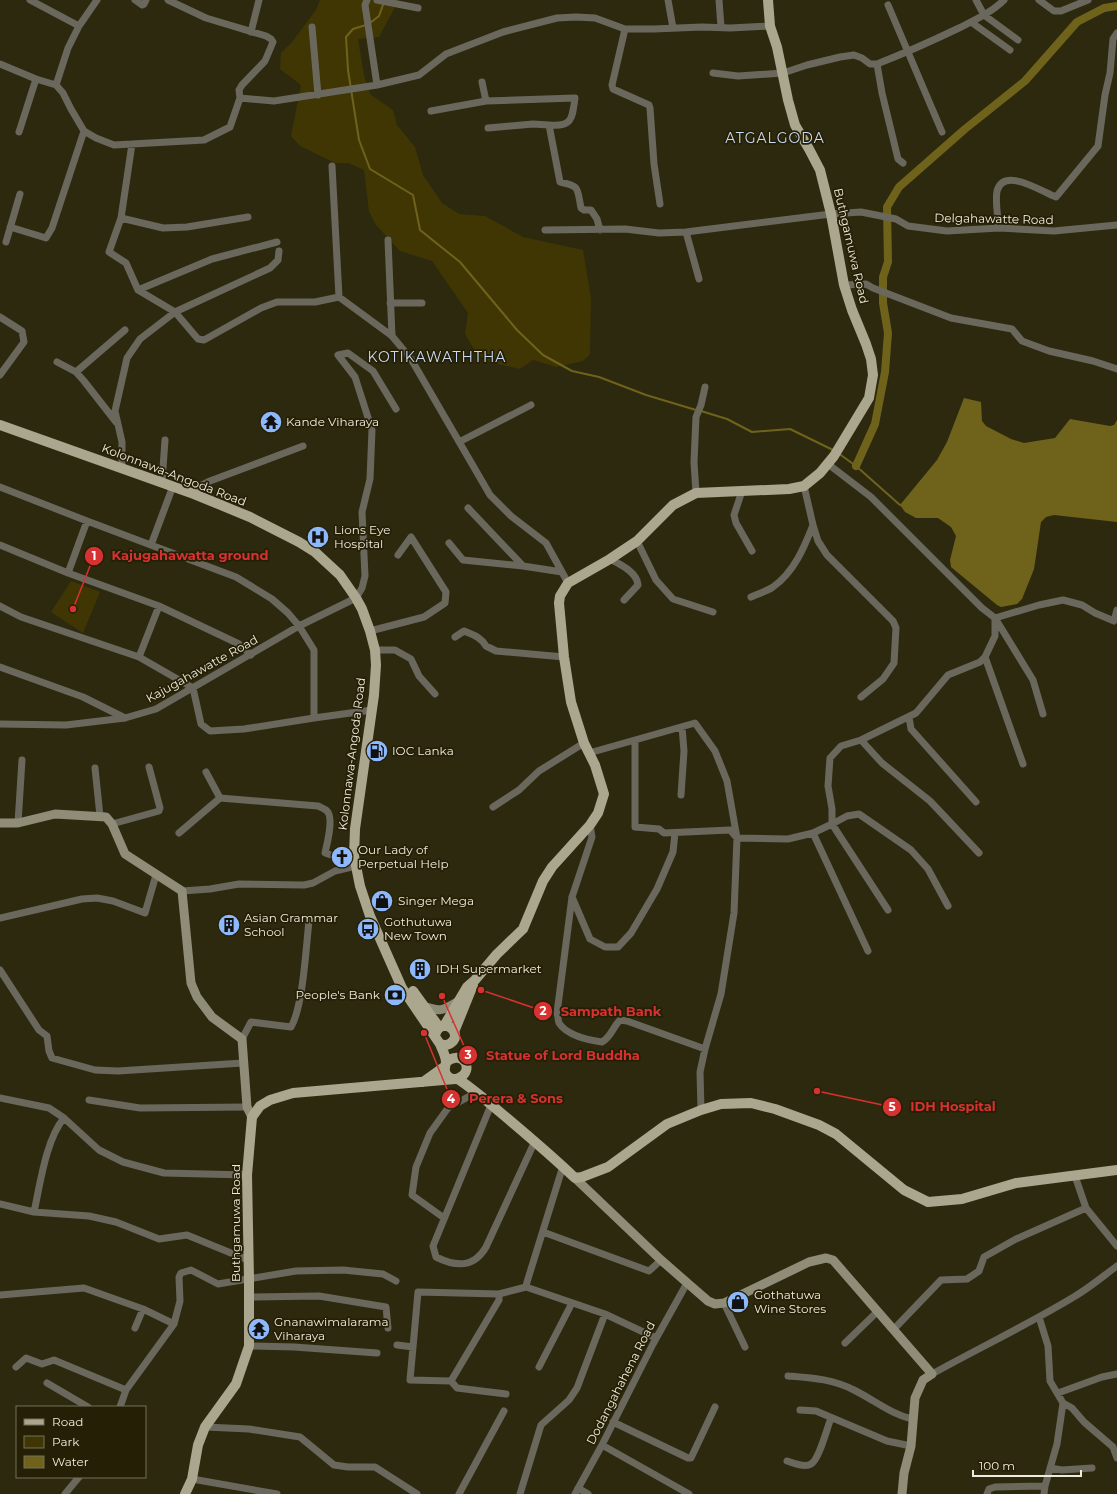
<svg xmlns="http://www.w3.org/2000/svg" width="1117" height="1494" font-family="Montserrat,sans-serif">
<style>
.green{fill:#3f3604}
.water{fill:#6f631c}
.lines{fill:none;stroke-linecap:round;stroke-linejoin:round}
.stream{stroke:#6f631c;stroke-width:2}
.canal{stroke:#6f631c;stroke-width:8}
.street{stroke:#6a685c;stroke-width:7}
.secondary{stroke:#8f8c78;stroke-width:9}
.primary{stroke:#aba78e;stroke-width:10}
.labels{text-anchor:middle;stroke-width:3.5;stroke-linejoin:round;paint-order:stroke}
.street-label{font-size:12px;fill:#efecdd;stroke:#241f05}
.poi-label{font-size:12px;fill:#efecdd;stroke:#241f05;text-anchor:start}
.quarter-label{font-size:14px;letter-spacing:1px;fill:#cbdbf5;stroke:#241f05}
.leader{fill:none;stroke:#d73231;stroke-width:1.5}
.callout-dot{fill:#d73231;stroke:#241f05;stroke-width:1.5}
.mark-label{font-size:12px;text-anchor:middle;font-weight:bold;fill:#fff}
.callout-label{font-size:13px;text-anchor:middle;font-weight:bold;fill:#d73231;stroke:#241f05;stroke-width:3.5;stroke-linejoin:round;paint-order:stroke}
</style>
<rect width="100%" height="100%" fill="#2d290f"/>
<path class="green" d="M320 0H399L379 37 358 39 364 75 370 94 393 110 397 125 415 147 423 175 442 203 459 214 485 216 523 237 583 250 591 298 590 354 583 361 556 367 533 360 520 369 490 362 477 354 465 334 468 313 432 261 400 251 376 225 369 212 364 170 348 163H335L300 146 291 136 301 85 280 69 281 53 292 42 316 10Z
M71 581 100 592 83 633 51 612Z"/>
<path class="water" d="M964 398 981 402 982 421 986 426 1011 439 1024 443 1055 438 1070 419 1110 426 1114 425 1117 420V522L1054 515 1046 517 1041 522 1034 569 1022 599 1017 604 1001 607 997 605 951 567 950 560 956 536 951 527 938 518H916L905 512 900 505 937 460 947 442Z"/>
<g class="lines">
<path class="stream" d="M370 23 379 16 384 2
M366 25 353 29 346 37 348 70 359 140 370 169 413 195 420 230 460 262 517 330 543 355 572 371 599 377 646 395 696 410
M701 411 727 419 752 432 790 429 833 450
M838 453 856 466 900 505"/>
<path class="canal" d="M856 466 875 424 885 372 888 333 883 303V277L888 262 887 207 899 187 965 129 1025 81 1077 22 1104 8 1117 6"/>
<path class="street" d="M30 0 79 26
M135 0 142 5 144 4 146 0
M168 0 206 18 266 36 271 39 273 42 265 61 242 85 239 90 240 98
M367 0 365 5 377 85
M377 0 418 8
M668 0 673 28
M719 0 721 27
M976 0 984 15 1018 40
M1039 0 1054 11H1061L1088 0
M888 5 942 132
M971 22 1010 50
M312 27 318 95
M625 29 612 85 613 89 649 105 650 108 654 164 660 204
M251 32 259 0
M0 64 36 79 56 85 63 93 71 109 84 131 96 138 114 145 204 140 230 127 240 98 274 101 377 85 419 75 446 54 503 32 557 18 576 17 595 18 625 29H654L702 27 730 28 770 26
M877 64 882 93 898 159 903 163
M713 73 738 76 783 73 807 65 840 57 854 55 862 58 870 64H877C905 53 932 41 959 28 975 20 992 12 1004 0
M482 82 486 101
M56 85 68 48 79 26 97 0
M431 111 486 101 575 98C572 118 573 127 549 125L560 182C580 186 577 188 581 208L584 210H591L597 219 600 230
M488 128 533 124 549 125
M19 132 36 79
M132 144 121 218 109 252 126 263 138 290 175 312 198 339 204 340 261 308 277 302H315L339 297 392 336 411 359 490 495 511 516 546 543 562 572
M332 166 339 297
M121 218 163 228 187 227 248 217
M10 227 46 238 52 228 84 131
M999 228C998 217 995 203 997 191 1004 166 1042 192 1056 197L1098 146 1105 95 1110 73 1113 39 1117 33
M545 230 625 229 659 233 686 232 831 214 861 212 896 219 908 226 947 231 999 228 1054 231 1117 225
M686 232 699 279
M388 240 392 336
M6 242 20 194
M844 285 866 284 873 288 951 318 1012 329 1022 341 1049 351 1093 361 1117 369
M138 290 212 259 277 242
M390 303H422
M0 317 22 331 24 342 0 375
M57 362 76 372 84 381 116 422
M76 372 125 330
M459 442 531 405
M828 464 871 497 982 608 995 618 1039 605 1063 600 1082 605 1095 613 1114 621 1117 610
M122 468V442L115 411 127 358 140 339 175 312 270 268 278 260 279 251
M162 482 165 440
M804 486 813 525 818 541 827 555 893 621 896 628 894 663 883 679 861 697
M0 487 87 521 236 577 272 599 288 613 299 626 314 650V718L244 729 210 731 201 724 193 688 139 657 21 617 0 606
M742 491 734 515 736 523 752 551
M696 493 694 462 696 417 701 405 705 387
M194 494 200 486 210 481 303 446
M468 508 523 566 562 572 568 583
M637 541 656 580 673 599 713 612
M449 543 463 560 523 566
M0 545 68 573 159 606 239 644 251 655
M151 545 173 486
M610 559C621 565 637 572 638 585L624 600
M68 573 87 521
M751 597C758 594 767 591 773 587 794 572 804 548 813 525
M995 618 1033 680 1043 714
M370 631 424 617 445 603 446 592 411 537 398 555
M455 637 464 631C473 635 481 637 486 646L496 651 564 657
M375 650H395L411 659 419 676 435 694
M139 657 159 606
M985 657 1023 764
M0 667 83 697 125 718
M909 717 911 729 976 802
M314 718 372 710
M0 724 66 725 125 718 156 709 299 626 356 598 362 588 365 576 362 512 370 479 372 430 355 377 338 355 348 353 373 371 396 409
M635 740V827L659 829 664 833 730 830 737 838 788 839 813 833 832 824V809L828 786 830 758 841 746 861 740 916 713 948 675 980 662 985 657 995 636V618
M861 740 882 763 930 801 979 853
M589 753 695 723 715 751 727 781 737 838 734 913 721 994 705 1049 700 1072 701 1110
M95 768 100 816
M681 795 684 751 682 727
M220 798 318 806C320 807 325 809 327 811 334 818 327 844 325 853L331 855 354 856
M493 807 519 790 539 771 584 743
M18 823 22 760
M112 824 159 811 160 808 149 767
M590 825 592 837 572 897 557 1013C558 1016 558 1020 559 1023 567 1036 589 1040 602 1042 612 1036 612 1028 620 1020L627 1021 705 1049
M179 833 220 798 206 772
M813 833 868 951
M182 891 210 889 239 884 304 885 313 883 335 871 356 866
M572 897 590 939 605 947H618L631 933 657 889 673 852 675 833
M888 910 832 824 847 816 859 814 911 850 928 869 948 906
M0 918 82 899 97 898 113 901 145 913 156 875
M0 970 39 1030 47 1036 49 1051 52 1058 95 1070 118 1071 243 1063
M242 1039 251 1022 291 1027C303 1007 306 947 309 921
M0 1098 49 1108 64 1118 99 1150 123 1162 164 1173 247 1175
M89 1100 140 1108 247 1107
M491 1105 433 1246 436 1257C456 1267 474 1268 486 1247L535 1141
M1075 1176 1086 1208 1117 1246
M0 1204 34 1212 89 1216 116 1222 159 1239 187 1235 248 1260
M34 1212C40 1185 46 1139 64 1118
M444 1218 412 1195 416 1167 430 1133 448 1108 477 1092
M543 1232 649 1271 661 1260
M526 1287 527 1282 563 1166
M499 1294V1300L451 1381 410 1380 418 1292 499 1294 526 1287 605 1314 656 1338
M0 1295 84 1288 143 1309 174 1324
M249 1297 319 1296 386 1307 388 1328
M724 1303 745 1347
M1039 1317 1048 1346 1050 1381 1063 1403 1057 1444 1045 1486 1044 1494
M135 1328 143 1309
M894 1329 941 1280 967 1279 979 1271 984 1257 1016 1239 1086 1208
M845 1343 877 1312
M397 1345 413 1347
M249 1346 294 1347 377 1353
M16 1367 26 1358 42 1364 54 1360 126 1390
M539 1367 572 1303
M932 1374C979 1348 1027 1325 1072 1298 1088 1289 1102 1277 1117 1266
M788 1376C813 1378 832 1379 854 1390 874 1400 891 1414 912 1419
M451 1381 457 1388 506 1394
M47 1383 88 1407
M1058 1393 1102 1377 1117 1374
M1063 1403 1072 1408 1084 1422 1113 1447 1117 1458
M120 1407 126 1390 174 1324 180 1301 179 1277 181 1273 191 1270 218 1284 296 1271 343 1270 383 1274 396 1281
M800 1410 816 1411 887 1441 911 1446
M613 1422 688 1458H691L715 1407
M205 1427 249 1429 300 1437 334 1465 348 1467H375L417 1494
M602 1445 689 1494
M787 1461C793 1463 805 1468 811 1464 819 1460 827 1428 831 1418
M1050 1468 1062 1470 1092 1468
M192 1479 277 1494
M578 1488 588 1494
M65 1494 79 1477
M459 1494 504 1411
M520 1494 541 1425 569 1400 577 1388 605 1314
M575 1494 602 1445 653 1344 687 1283
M987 1494 989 1489 995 1487 1045 1486"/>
<path class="secondary" d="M0 823H18L55 814 106 817 112 824 125 854 182 891 191 983 197 997 212 1017 242 1039 247 1107 252 1117
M423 1006C440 1012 442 1011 457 1002
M575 1178 661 1260 708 1301 715 1304 724 1303 809 1262 826 1258 833 1260 932 1374 923 1380 915 1398 911 1446 904 1473 902 1494"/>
<path class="primary" d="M0 425 194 494 250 517 299 542 315 552 340 575 356 598 362 609 370 631 375 650 376 665 374 695 355 829 354 856 360 886 370 916 402 988 440 1044C444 1045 448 1046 452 1042 463 1032 441 1015 435 1035
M413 991 439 1027
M444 1026 467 987 475 980 497 954 523 929 543 881 552 867 590 825 598 813 604 794 595 765 584 743 571 702 564 657 559 603 560 596 568 583 610 559 637 541 673 505 696 493 789 489 804 486 820 473 834 456 869 398 873 375 871 359 866 344 852 310 844 285 831 214 820 170 809 149 795 125 788 100 777 47 770 26 768 0
M454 1032 473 985
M440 1044C442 1049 446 1056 446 1062 446 1066 443 1069 446 1074 453 1086 472 1074 465 1062 460 1055 451 1058 446 1062
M458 1079C473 1089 487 1101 501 1113 526 1134 551 1155 575 1178L582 1177 608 1167 667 1124 701 1110 721 1104 751 1103 775 1109 819 1125 836 1134 904 1190 928 1202 962 1199 1016 1183 1117 1170
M423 1082 444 1067
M185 1494 192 1479 198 1445 205 1427 236 1384 249 1346V1279L247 1175 252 1117 260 1106 270 1100 293 1093 455 1079"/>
</g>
<defs>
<g id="temple-disc" transform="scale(1.15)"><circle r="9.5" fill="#8db9fc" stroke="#241f05"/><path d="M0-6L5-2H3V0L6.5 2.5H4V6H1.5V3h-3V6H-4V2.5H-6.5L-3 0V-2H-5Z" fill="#111"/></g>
<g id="hospital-disc" transform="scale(1.15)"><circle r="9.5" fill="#8db9fc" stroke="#241f05"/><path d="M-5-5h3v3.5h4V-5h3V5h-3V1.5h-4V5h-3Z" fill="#111"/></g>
<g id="fuel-disc" transform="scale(1.15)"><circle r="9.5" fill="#8db9fc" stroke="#241f05"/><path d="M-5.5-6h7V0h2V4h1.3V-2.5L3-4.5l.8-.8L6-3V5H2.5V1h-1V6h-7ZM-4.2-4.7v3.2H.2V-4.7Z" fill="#111"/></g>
<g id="church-disc" transform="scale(1.15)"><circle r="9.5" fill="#8db9fc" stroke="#241f05"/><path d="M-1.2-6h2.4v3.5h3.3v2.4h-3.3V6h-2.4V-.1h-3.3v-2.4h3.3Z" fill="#111"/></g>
<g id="shop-disc" transform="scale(1.15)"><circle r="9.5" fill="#8db9fc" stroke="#241f05"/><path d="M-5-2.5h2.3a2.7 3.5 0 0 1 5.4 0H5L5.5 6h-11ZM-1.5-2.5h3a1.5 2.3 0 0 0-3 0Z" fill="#111"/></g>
<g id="building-disc" transform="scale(1.15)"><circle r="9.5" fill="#8db9fc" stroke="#241f05"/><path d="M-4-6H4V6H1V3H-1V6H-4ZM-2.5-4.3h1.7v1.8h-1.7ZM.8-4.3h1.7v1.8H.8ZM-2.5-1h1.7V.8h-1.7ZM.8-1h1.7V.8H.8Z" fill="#111"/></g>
<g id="bus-disc" transform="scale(1.15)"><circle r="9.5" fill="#8db9fc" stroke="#241f05"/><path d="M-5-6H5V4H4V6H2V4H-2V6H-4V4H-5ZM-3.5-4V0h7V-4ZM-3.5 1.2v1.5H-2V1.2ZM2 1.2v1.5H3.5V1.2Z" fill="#111"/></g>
<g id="bank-disc" transform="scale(1.15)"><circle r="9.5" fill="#8db9fc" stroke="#241f05"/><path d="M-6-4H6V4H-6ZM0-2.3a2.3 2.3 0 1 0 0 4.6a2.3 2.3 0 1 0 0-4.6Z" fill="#111"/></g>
</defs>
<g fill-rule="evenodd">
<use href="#temple-disc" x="271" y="422"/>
<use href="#hospital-disc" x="318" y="537"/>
<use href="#fuel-disc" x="377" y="751"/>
<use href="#church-disc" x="342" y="857"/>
<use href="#shop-disc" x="382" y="901"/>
<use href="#building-disc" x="229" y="925"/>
<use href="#bus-disc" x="368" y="929"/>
<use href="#building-disc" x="420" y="969"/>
<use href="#bank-disc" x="395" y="995"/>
<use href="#shop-disc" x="738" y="1302"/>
<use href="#temple-disc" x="259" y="1329"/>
</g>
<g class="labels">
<g class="street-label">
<text transform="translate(994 219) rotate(1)" y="4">Delgahawatte Road</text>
<text transform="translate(851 246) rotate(77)" y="4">Buthgamuwa Road</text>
<text transform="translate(174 475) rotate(21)" y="4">Kolonnawa-Angoda Road</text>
<text transform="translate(202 669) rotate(-29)" y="4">Kajugahawatte Road</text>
<text transform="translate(352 754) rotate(-83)" y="4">Kolonnawa-Angoda Road</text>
<text transform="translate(236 1223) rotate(-90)" y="4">Buthgamuwa Road</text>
<text transform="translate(621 1383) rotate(-63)" y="4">Dodangahahena Road</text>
</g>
<g class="poi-label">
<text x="286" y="426">Kande Viharaya</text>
<text x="334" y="534">Lions Eye<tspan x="334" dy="14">Hospital</tspan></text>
<text x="392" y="755">IOC Lanka</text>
<text x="358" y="854">Our Lady of<tspan x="358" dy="14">Perpetual Help</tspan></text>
<text x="398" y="905">Singer Mega</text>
<text x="244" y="922">Asian Grammar<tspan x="244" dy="14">School</tspan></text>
<text x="384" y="926">Gothutuwa<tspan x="384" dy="14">New Town</tspan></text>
<text x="436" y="973">IDH Supermarket</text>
<text x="380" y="999" text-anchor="end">People's Bank</text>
<text x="754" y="1299">Gothatuwa<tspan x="754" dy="14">Wine Stores</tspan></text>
<text x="274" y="1326">Gnanawimalarama<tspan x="274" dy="14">Viharaya</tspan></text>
</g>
<g class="quarter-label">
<text x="775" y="143">ATGALGODA</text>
<text x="437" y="362">KOTIKAWATHTHA</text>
</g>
</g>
<path class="leader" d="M73 609L94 556M481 990L543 1011M442 996L468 1055M424 1033L451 1099M817 1091L892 1107"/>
<g class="callout-dot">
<circle cx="73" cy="609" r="4"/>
<circle cx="481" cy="990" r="4"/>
<circle cx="442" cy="996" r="4"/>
<circle cx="424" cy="1033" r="4"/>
<circle cx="817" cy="1091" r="4"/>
<circle cx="94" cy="556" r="10"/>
<circle cx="543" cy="1011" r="10"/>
<circle cx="468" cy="1055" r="10"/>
<circle cx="451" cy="1099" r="10"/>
<circle cx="892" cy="1107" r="10"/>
</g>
<g class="mark-label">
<text x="94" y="560">1</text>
<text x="543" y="1015">2</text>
<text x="468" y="1059">3</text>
<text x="451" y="1103">4</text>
<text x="892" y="1111">5</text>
</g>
<g class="callout-label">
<text x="190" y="560">Kajugahawatta ground</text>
<text x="611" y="1016">Sampath Bank</text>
<text x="563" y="1060">Statue of Lord Buddha</text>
<text x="516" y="1103">Perera &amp; Sons</text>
<text x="953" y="1111">IDH Hospital</text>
</g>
<rect x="16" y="1406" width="130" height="72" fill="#241f05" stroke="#75715b"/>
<rect x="24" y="1419" width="20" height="6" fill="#aba78e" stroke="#75715b"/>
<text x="52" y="1426" font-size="12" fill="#efecdd">Road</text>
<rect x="24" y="1436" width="20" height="12" fill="#3f3604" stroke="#75715b"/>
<text x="52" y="1446" font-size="12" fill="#efecdd">Park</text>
<rect x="24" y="1456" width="20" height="12" fill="#6f631c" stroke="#75715b"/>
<text x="52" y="1466" font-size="12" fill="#efecdd">Water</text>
<path d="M973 1470v6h108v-6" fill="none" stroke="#efecdd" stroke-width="2"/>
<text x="979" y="1470" font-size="12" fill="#efecdd" stroke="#241f05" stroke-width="3" paint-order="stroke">100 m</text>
</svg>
